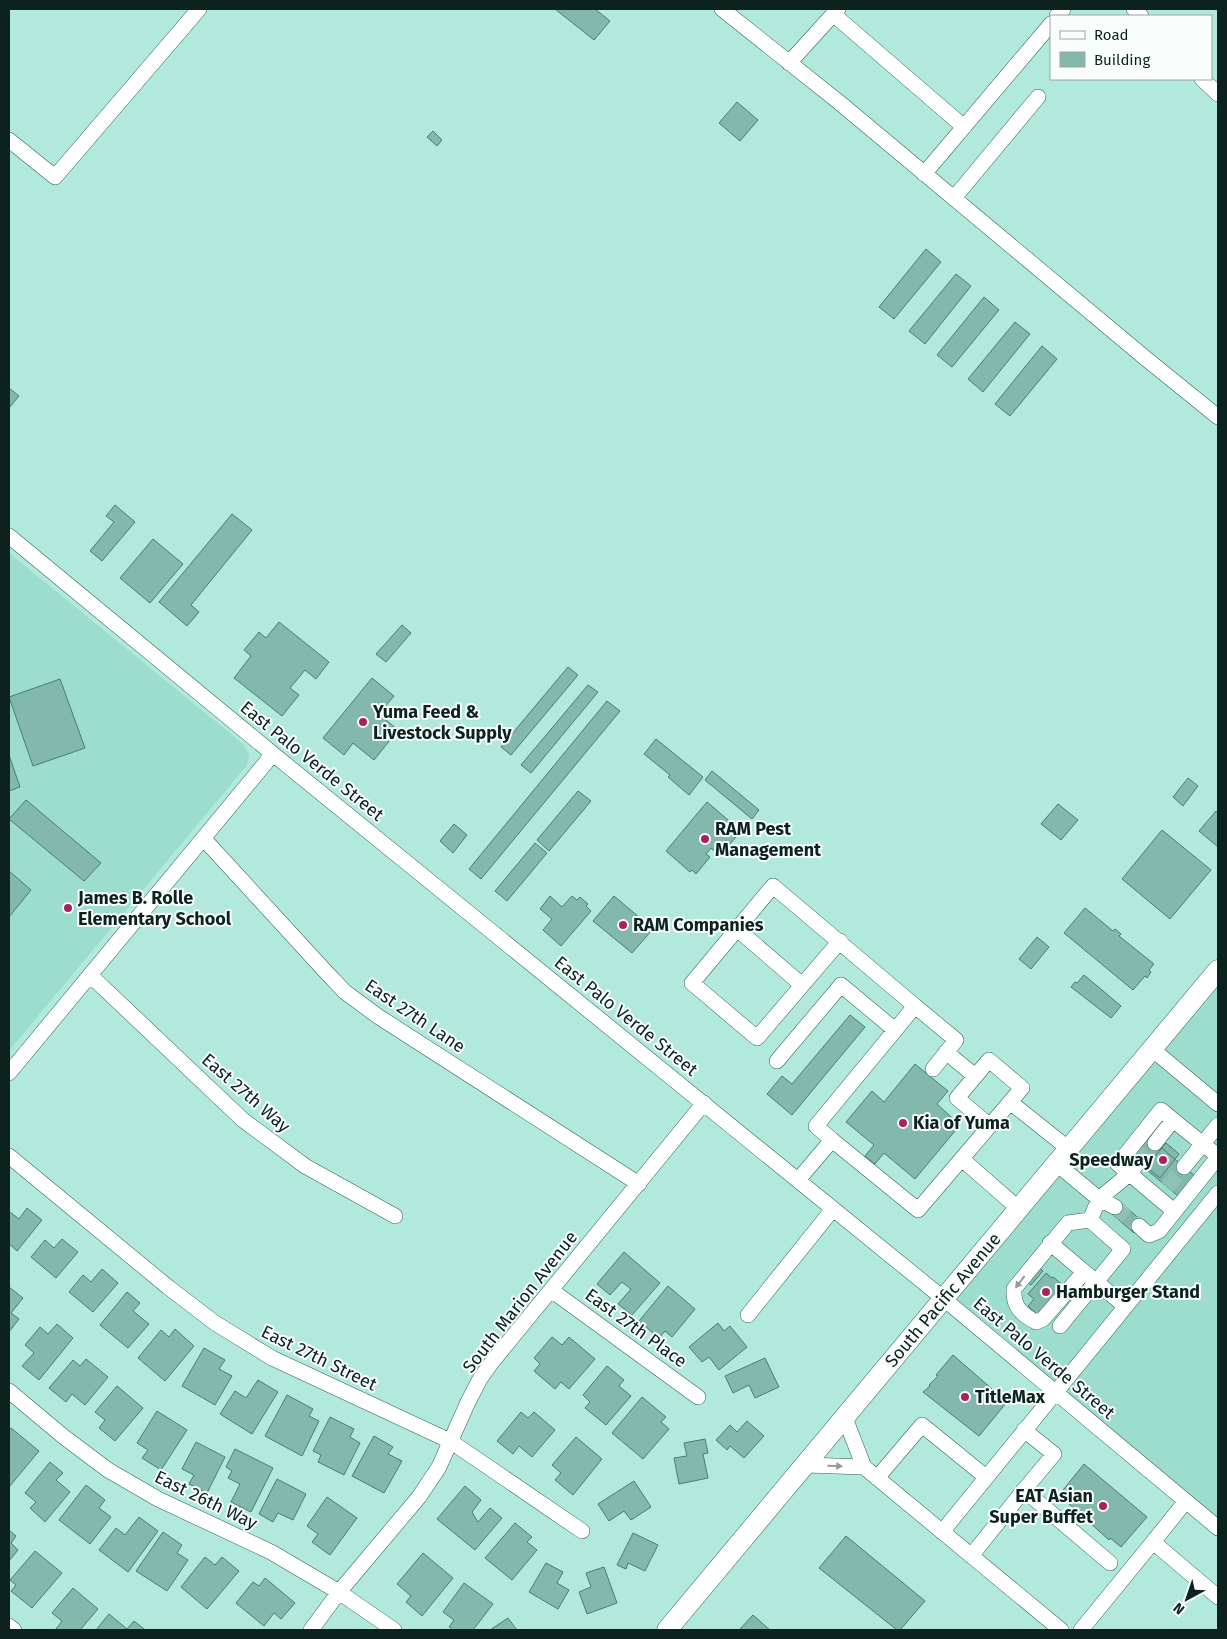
<svg xmlns="http://www.w3.org/2000/svg" width="1227" height="1639" font-family="'Fira Sans',sans-serif">
<style>
.built{fill:#9dddce}
.building{fill:#83b9ad;stroke:#487d72}
.lines{fill:none;stroke-linecap:round;stroke-linejoin:round}
.minor-tunnel{stroke:#90c1b6;stroke-width:15;stroke-dasharray:15 8;stroke-linecap:butt}
.minor-casing{stroke:#2e6359;stroke-width:16}
.major-casing{stroke:#2e6359;stroke-width:21}
.minor{stroke:#fff;stroke-width:15}
.major{stroke:#fff;stroke-width:20}
.oneway{fill:#919c99}
.poi-dot{fill:#ab2060;stroke:#f9fefd;stroke-width:2}
.labels{text-anchor:middle;stroke-width:4;stroke-linejoin:round;paint-order:stroke}
.poi-label{font-size:18px;font-weight:bold;fill:#0b221d;stroke:#f9fefd;text-anchor:start}
.street-label{font-size:18px;fill:#0b221d;stroke:#f9fefd}
</style>
<rect width="100%" height="100%" fill="#b1e9dc"/>
<path class="built" d="M9 553 242 743 249 755 247 765 9 1051Z
M1218 970V1527L944 1299Z"/>
<path class="building" d="M555 9H595L610 21 594 40Z
M737 102 758 120 740 141 719 123Z
M433 131 442 140 437 146 427 137Z
M926 249 941 262 894 319 879 307Z
M956 274 971 286 925 344 909 331Z
M984 297 999 310 952 367 937 355Z
M1015 322 1030 334 983 392 968 379Z
M1042 346 1057 359 1010 416 995 404Z
M9 388 19 396 9 408Z
M115 505 135 522 102 561 90 551 114 522 106 516Z
M232 514 252 530 191 605 199 612 187 626 159 602Z
M153 539 183 564 150 603 120 578Z
M279 622 329 662 316 679 305 670 290 688 299 695 282 716 234 678 251 656 244 650 259 632 266 638Z
M402 625 411 633 386 662 376 654Z
M568 667 578 675 511 755 501 747Z
M372 678 394 696 379 714 398 730 374 760 353 743 344 755 323 738Z
M60 679 85 748 33 766 9 697Z
M588 685 598 692 531 773 521 765Z
M607 701 620 711 481 879 469 869Z
M656 739 703 777 689 795 668 777 670 775 644 754Z
M9 755 20 787 9 791Z
M712 771 759 810 752 819 705 780Z
M1188 778 1198 786 1183 806 1173 797Z
M578 791 591 801 549 851 537 840Z
M26 800 101 863 84 881 9 819Z
M707 802 741 831 720 856 711 848 706 854 710 857 696 874 692 870 690 872 666 851Z
M1058 804 1078 820 1061 840 1041 824Z
M1216 811 1218 813V847L1199 831Z
M454 824 467 835 453 853 440 841Z
M1162 830 1211 870 1170 919 1122 879Z
M535 843 547 853 507 901 495 891Z
M9 871 31 890 9 917Z
M550 896 562 907 572 896 577 900 580 897 588 904 586 906 591 911 561 946 543 930 552 919 540 909Z
M614 896 653 929 632 953 593 921Z
M1085 908 1113 931 1115 929 1121 934 1119 936 1154 964 1149 970 1151 972 1147 978 1145 976 1133 990 1064 933Z
M1037 937 1049 947 1031 969 1019 959Z
M1084 975 1121 1006 1111 1018 1071 987 1075 982 1077 983Z
M850 1015 865 1027 792 1115 767 1094 782 1076 792 1084Z
M915 1064 948 1091 937 1104 960 1125 915 1179 884 1153 875 1164 865 1156 874 1145 846 1122 872 1091 884 1102Z
M1145 1134 1195 1176 1178 1196 1128 1154Z
M1166 1143 1179 1154 1160 1178 1146 1167Z
M1120 1202 1143 1222 1134 1233 1112 1214Z
M27 1208 42 1220 17 1251 9 1244V1213L10 1212 19 1219Z
M62 1239 78 1252 56 1278 31 1257 45 1240 54 1248Z
M624 1252 660 1283 632 1315 618 1304 631 1289 622 1282 610 1295 597 1284Z
M1036 1265 1043 1271 1031 1285 1024 1280Z
M102 1269 118 1283 93 1312 69 1292 83 1275 91 1282Z
M1046 1273 1052 1278 1053 1277 1063 1285 1060 1288 1063 1290 1038 1315 1028 1306 1034 1299 1028 1294Z
M668 1286 695 1309 672 1337 665 1331 659 1338 639 1321Z
M9 1287 23 1298 11 1313 19 1319 9 1332Z
M127 1292 140 1303 133 1311 149 1324 128 1348 100 1325Z
M718 1323 724 1331 730 1326 747 1347 719 1370 709 1357 702 1362 689 1347Z
M57 1324 73 1338 39 1380 22 1366 34 1353 25 1345 40 1327 48 1334Z
M175 1329 194 1346 165 1381 138 1358 161 1330 169 1337Z
M552 1337 562 1345 569 1337 595 1359 569 1389 561 1382 555 1389 534 1371 540 1364 534 1358Z
M204 1348 225 1360 219 1369 232 1376 215 1405 182 1386Z
M953 1355 1007 1402 979 1436 923 1392 930 1386 929 1385 938 1376 936 1375Z
M765 1358 779 1387 755 1398 749 1385 733 1393 725 1376Z
M86 1359 108 1377 85 1405 72 1394 66 1402 49 1388 73 1360 80 1366Z
M607 1366 624 1380 619 1386 631 1396 606 1425 585 1408 590 1402 583 1395Z
M258 1380 278 1392 252 1434 220 1414 235 1391 246 1398Z
M117 1386 143 1408 115 1441 99 1428 105 1420 95 1412Z
M287 1395 313 1409 309 1416 319 1421 302 1456 265 1436Z
M642 1397 666 1417 661 1422 669 1429 643 1459 612 1433Z
M157 1411 187 1430 161 1470 142 1458 148 1450 137 1443Z
M521 1412 528 1418 534 1412 555 1430 532 1457 519 1446 513 1454 497 1441Z
M330 1417 354 1429 350 1437 360 1443 344 1475 318 1462 321 1455 313 1451Z
M747 1421 764 1436 744 1458 730 1446 727 1450 716 1440 730 1425 737 1432Z
M11 1428 39 1451 9 1487V1431Z
M374 1436 393 1447 388 1454 402 1461 384 1493 352 1476Z
M576 1437 602 1459 573 1495 555 1480 561 1473 552 1465Z
M705 1439 708 1453 703 1454 708 1478 679 1484 674 1458 687 1456 684 1443Z
M196 1442 225 1457 207 1493 189 1484 194 1475 182 1469Z
M235 1449 273 1468 251 1512 231 1502 240 1484 228 1478 232 1471 226 1467Z
M50 1462 63 1473 56 1480 70 1492 45 1522 30 1508 36 1502 25 1493Z
M1084 1464 1147 1517 1121 1547 1110 1538 1109 1540 1059 1495Z
M277 1479 306 1494 293 1520 278 1513 273 1522 259 1514Z
M634 1481 651 1507 631 1520 624 1511 609 1521 598 1504Z
M86 1485 105 1500 99 1508 111 1517 90 1544 59 1520Z
M465 1486 481 1500 472 1512 478 1522 490 1508 502 1518 475 1550 437 1519Z
M327 1497 357 1518 330 1555 312 1542 318 1534 307 1526Z
M139 1517 158 1531 128 1572 99 1550 116 1528 125 1535Z
M515 1523 532 1537 527 1542 537 1550 512 1580 485 1558Z
M9 1530 16 1536 11 1543 18 1550 9 1561Z
M163 1532 182 1545 177 1553 188 1560 167 1591 136 1571Z
M633 1533 658 1545 645 1571 628 1563 626 1569 617 1565Z
M846 1536 925 1601 900 1630H897L819 1568Z
M35 1551 62 1573 32 1608 11 1591 16 1585 10 1580Z
M423 1553 453 1578 422 1616 406 1602 411 1596 397 1584Z
M205 1557 215 1565 222 1557 239 1571 207 1609 181 1587Z
M546 1563 563 1572 557 1583 569 1590 558 1609 529 1592Z
M604 1567 617 1603 587 1614 579 1592 591 1587 586 1573Z
M265 1578 295 1603 281 1619 274 1613 264 1626 236 1603 253 1582 259 1586Z
M464 1583 493 1604 473 1630H453L449 1627 454 1620 443 1612Z
M73 1588 98 1609 80 1630H58L56 1629 62 1621 52 1613Z
M109 1614 127 1629 134 1621 144 1629 143 1630H96Z
M753 1615 770 1630H739Z
M508 1618 517 1630H490Z"/>
<g class="lines">
<path class="minor-tunnel" d="M1138 1163 1155 1143
M1167 1187 1184 1167
M1115 1207 1139 1226"/>
<g class="minor-casing">
<path id="minor" d="M722 9 840 103 1144 357 1218 417
M1134 9 1141 16
M833 14 964 127
M1057 16 1063 9
M789 63 838 9
M1202 79 1218 94
M9 140 55 177 199 9
M924 174 1051 24
M954 198 1038 97
M9 536 273 754 944 1299 1218 1528
M204 839 326 972 345 992 379 1017 639 1184
M737 929 802 985
M840 941 757 1038 692 983 773 886 915 1006
M90 975 243 1120 305 1166 395 1216
M1152 1049 1218 1104
M946 1052 975 1076
M777 1061 841 985 895 1030
M9 1073 273 754
M1010 1102 1069 1149
M1173 1120 1161 1110 1118 1164 1174 1211
M832 1140 918 1210 1022 1088 989 1060 957 1098 990 1126
M1155 1143 1173 1120 1218 1156
M9 1156 168 1287 215 1323 272 1358 450 1441 582 1531
M962 1159 1019 1209
M1057 1164 1099 1199 1115 1207
M1184 1167 1218 1125
M798 1180 832 1140 816 1126 915 1006 956 1040 933 1069
M1139 1226 1149 1235 1159 1231 1218 1157
M1050 1243 1125 1306
M1084 1272 1043 1319 1036 1322C1021 1314 1013 1307 1014 1289L1068 1223 1090 1220
M551 1290 698 1397
M748 1315 833 1209
M1060 1326 1123 1249 1090 1220 1099 1199 1129 1174 1138 1163
M9 1391 64 1437 108 1470 158 1499 271 1552 339 1592 394 1630
M845 1418 864 1467 1061 1630
M1024 1430 1054 1454 1024 1490 1110 1563
M806 1465 864 1467
M877 1478 922 1425 986 1477
M942 1532 1218 1193
M1153 1542 1186 1501
M971 1556 1024 1490
M9 1626 14 1630
M311 1630 339 1592 419 1497 439 1467 468 1402 480 1379 492 1362 704 1103
M1081 1630 1153 1542 1218 1597"/>
</g>
<g class="major-casing">
<path id="major" d="M667 1630 1218 970"/>
</g>
<use href="#minor" class="minor"/>
<use href="#major" class="major"/>
</g>
<defs><path id="oneway-solid" d="M-6-.8H1V-3.2L6.5 0L1 3.2V.8H-6Z" transform="scale(1.25)"/></defs>
<g class="oneway">
<use href="#oneway-solid" transform="translate(1020 1282) rotate(128)"/>
<use href="#oneway-solid" transform="translate(835 1466) rotate(2)"/>
</g>
<g class="poi-dot">
<circle cx="363" cy="722" r="5"/>
<circle cx="705" cy="839" r="5"/>
<circle cx="68" cy="908" r="5"/>
<circle cx="623" cy="925" r="5"/>
<circle cx="903" cy="1123" r="5"/>
<circle cx="1163" cy="1160" r="5"/>
<circle cx="1046" cy="1292" r="5"/>
<circle cx="965" cy="1397" r="5"/>
<circle cx="1103" cy="1506" r="5"/>
</g>
<g class="labels">
<g class="poi-label">
<text x="373" y="718">Yuma Feed &amp;<tspan x="373" dy="21">Livestock Supply</tspan></text>
<text x="715" y="835">RAM Pest<tspan x="715" dy="21">Management</tspan></text>
<text x="78" y="904">James B. Rolle<tspan x="78" dy="21">Elementary School</tspan></text>
<text x="633" y="931">RAM Companies</text>
<text x="913" y="1129">Kia of Yuma</text>
<text x="1153" y="1166" text-anchor="end">Speedway</text>
<text x="1056" y="1298">Hamburger Stand</text>
<text x="975" y="1403">TitleMax</text>
<text x="1093" y="1502" text-anchor="end">EAT Asian<tspan x="1093" dy="21">Super Buffet</tspan></text>
</g>
<g class="street-label">
<text transform="translate(312 761) rotate(39)" y="6">East Palo Verde Street</text>
<text transform="translate(415 1016) rotate(34)" y="6">East 27th Lane</text>
<text transform="translate(626 1016) rotate(39)" y="6">East Palo Verde Street</text>
<text transform="translate(246 1093) rotate(41)" y="6">East 27th Way</text>
<text transform="translate(943 1300) rotate(-50)" y="6">South Pacific Avenue</text>
<text transform="translate(520 1302) rotate(-52)" y="6">South Marion Avenue</text>
<text transform="translate(636 1328) rotate(36)" y="6">East 27th Place</text>
<text transform="translate(319 1358) rotate(26)" y="6">East 27th Street</text>
<text transform="translate(1044 1358) rotate(40)" y="6">East Palo Verde Street</text>
<text transform="translate(206 1500) rotate(26)" y="6">East 26th Way</text>
</g>
</g>
<rect width="1227" height="1639" fill="none" stroke="#0b221d" stroke-width="20"/>
<rect x="1050" y="15" width="162" height="65" fill="#f9fefd" stroke="#9aa6a3"/>
<rect x="1060" y="31" width="25" height="8" fill="#ffffff" stroke="#9aa6a3"/>
<text x="1094" y="40" font-size="15" fill="#0b221d">Road</text>
<rect x="1060" y="52" width="25" height="15" fill="#83b9ad" stroke="#9aa6a3"/>
<text x="1094" y="65" font-size="15" fill="#0b221d">Building</text>
<g transform="translate(1187 1599) rotate(220)" stroke="#f9fefd" stroke-width="4" paint-order="stroke">
<path d="M0-4L9 19L0 12L-9 19Z" fill="#0b221d"/>
<text y="-8" font-size="14" font-weight="bold" text-anchor="middle" fill="#0b221d">N</text>
</g>
</svg>
